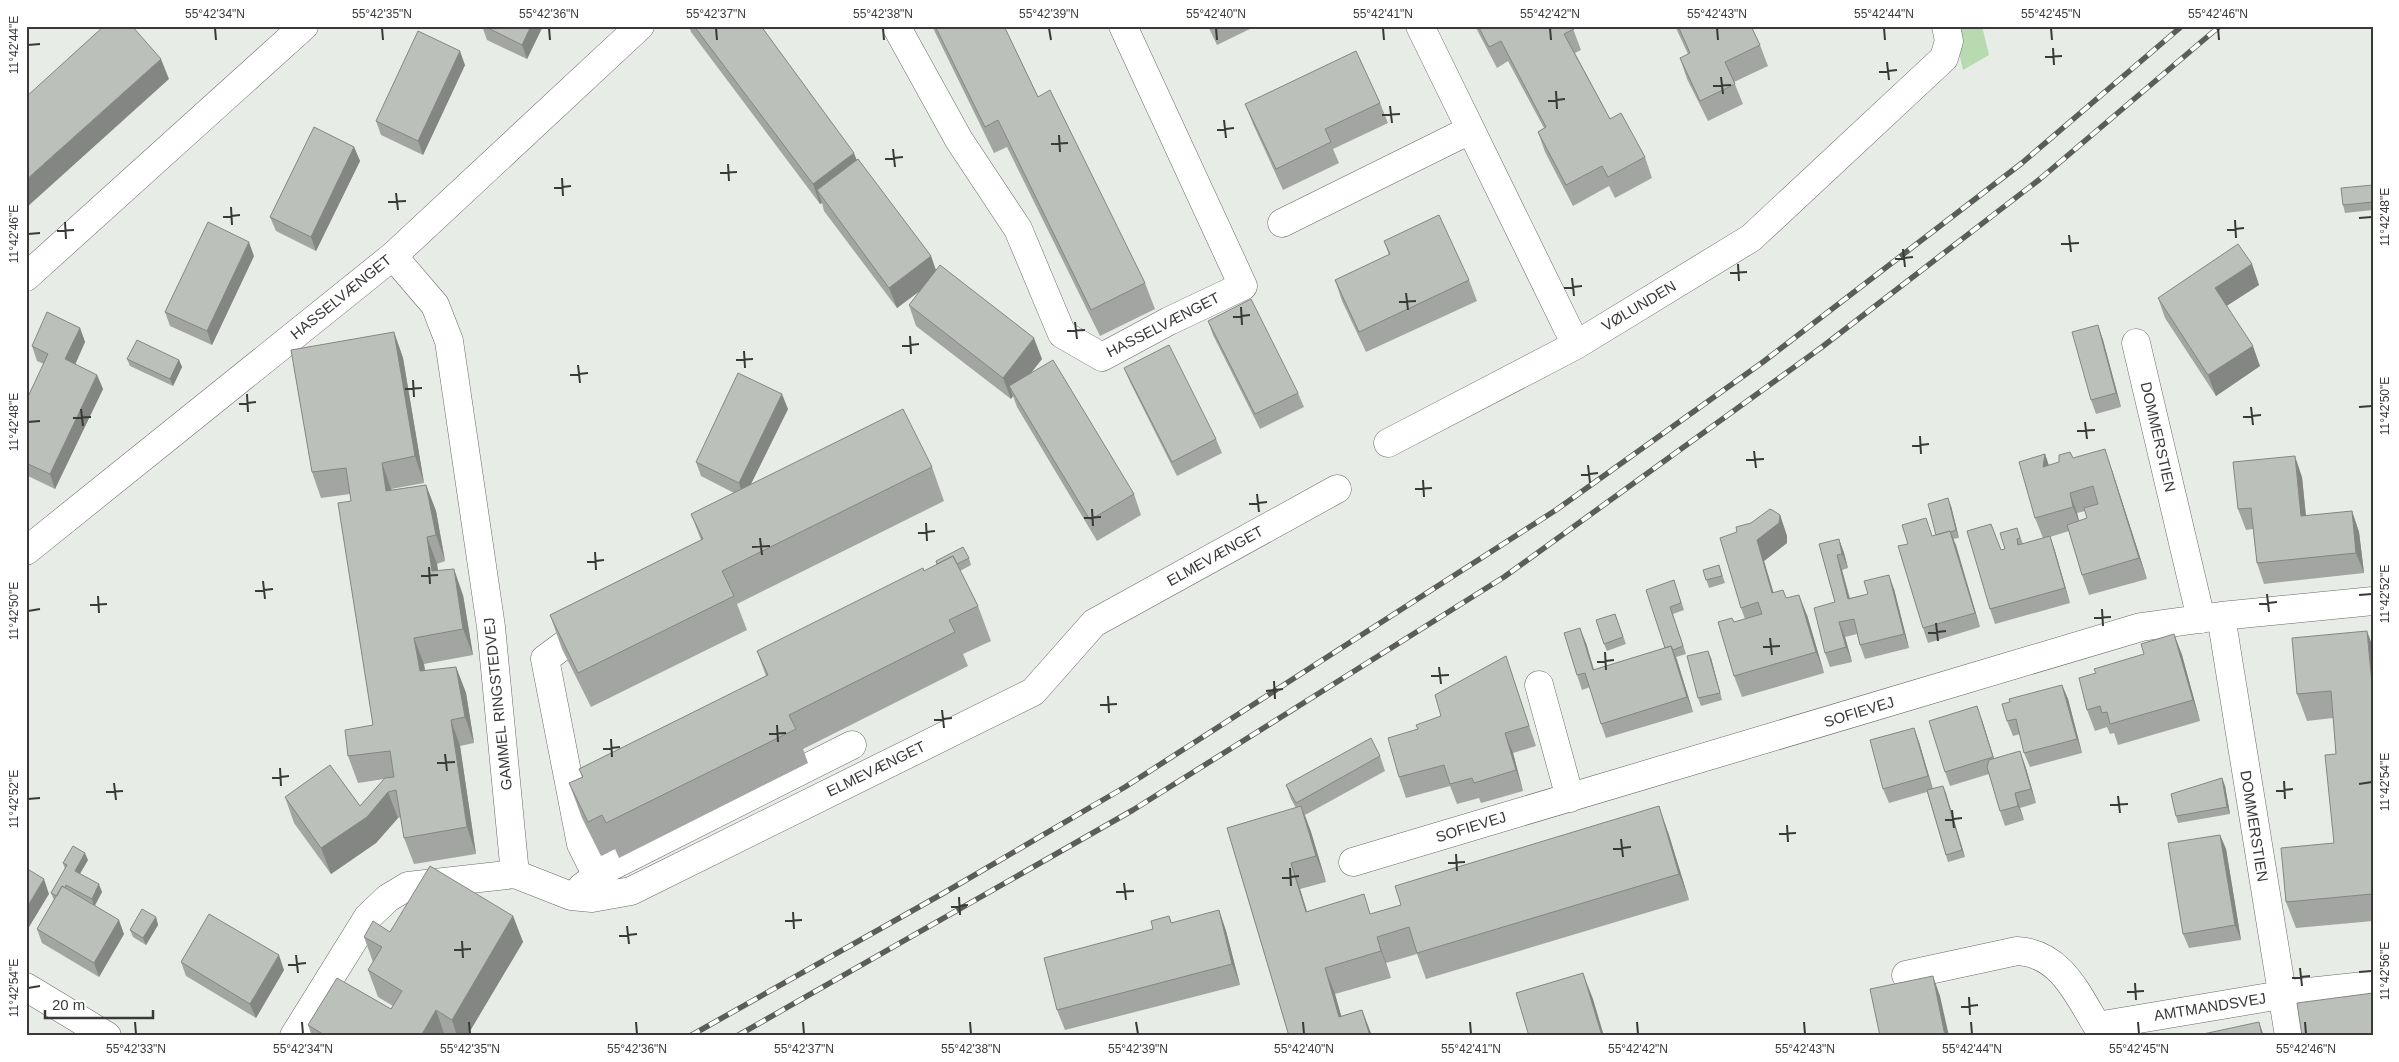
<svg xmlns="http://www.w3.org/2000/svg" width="2399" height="1062" font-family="Arial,sans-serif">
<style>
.green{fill:#b8dab0}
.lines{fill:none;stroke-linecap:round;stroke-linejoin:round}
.minor-casing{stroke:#676a66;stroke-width:29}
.minor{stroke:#fff;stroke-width:28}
.rail-casing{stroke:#5b5d5a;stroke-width:5.5}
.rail{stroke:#fff;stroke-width:4;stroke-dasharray:11;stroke-linecap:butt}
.wall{fill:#a2a5a1;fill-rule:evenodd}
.shaded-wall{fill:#848683}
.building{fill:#bcc0bb;stroke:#848683}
.ticks{fill:none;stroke:#393a38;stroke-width:2}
.labels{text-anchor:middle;stroke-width:4;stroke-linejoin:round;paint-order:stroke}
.street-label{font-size:15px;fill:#393a38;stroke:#fff}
.neatline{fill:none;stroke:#393a38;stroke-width:2}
.ticks-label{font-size:12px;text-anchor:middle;fill:#393a38}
</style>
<rect width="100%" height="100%" fill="#e8ece7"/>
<path class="green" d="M1953 26H1982L1989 55 1963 70Z"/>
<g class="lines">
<g class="minor-casing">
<path id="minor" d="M896 26 959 140 1018 229 1062 334 1102 357 1169 321 1243 286 1123 26
M1420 26 1576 345 1751 238 1944 58 1949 41 1946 26
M1282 223 1470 130
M26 277 304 26
M2136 343 2201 619
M1388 443 1576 345
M26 551 393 256 640 26
M2221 616 2289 1036
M591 625 545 659 581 844 597 876
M1539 685 1570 798
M1353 862 2141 627 2221 616 2373 601
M515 874 571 896 592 898 631 891 1033 692 1094 623 1337 489
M582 887 604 870 852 745
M1906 975 2017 951C2060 953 2077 993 2097 1026L2281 995 2373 985
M26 987 107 1036
M294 1036 368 917 388 898 408 886 515 874 491 627 449 341 435 305 393 256"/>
</g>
<use href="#minor" class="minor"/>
<g class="rail-casing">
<path id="rail" d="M690 1036 942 894 1125 787 1556 510 1763 362 2022 163 2182 26
M737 1036 1133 810 1504 577 1822 347 2040 179 2220 26"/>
</g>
<use href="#rail" class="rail"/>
</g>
<path class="wall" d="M482 26H543L527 59 487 40Z
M689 26H761L857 160 931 256 936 270 1042 359 1031 373 1134 494 1141 515 1097 541 1017 407 1013 396 1011 399 916 326 909 305 920 291 897 308 824 211 822 203 820 204 691 32Z
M932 26H1004L1038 97 1145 283 1155 309 1100 336 1007 147 994 153Z
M1208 26H1256L1217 45Z
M1475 26H1572L1581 50 1575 53 1610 119 1645 157 1652 178 1615 198 1609 186 1573 206 1545 152 1538 132 1544 128 1508 61 1497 68Z
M1675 26H1751L1760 45 1768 66 1734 82 1743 104 1708 121 1687 79 1680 58 1688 54Z
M465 65 423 155 381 135 376 121Z
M1380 103 1388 123 1333 149 1339 163 1283 190 1253 124 1245 104Z
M354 147 360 161 316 251 276 231 270 217Z
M2373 185V210L2345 213 2343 205Z
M1384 241 1469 280 1477 301 1366 352 1342 301 1335 280 1389 255Z
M254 256 212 345 170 326 165 312Z
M2252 264 2259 285 2226 306 2260 366 2216 396 2165 318 2158 298Z
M1208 321 1298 393 1304 407 1260 429 1213 335Z
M2098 325 2103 340 2121 407 2096 414 2091 400Z
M80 328 85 342 75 364 97 375 103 389 55 489 26 475V401L44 364 37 361 32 346Z
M394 332 403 358 424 483 391 489 392 490 426 485 436 511 445 561 437 564 438 570 463 595 473 655 424 664 425 671 456 667 466 693 474 743 460 746 476 854 414 864 404 838 401 817 398 818 376 843 331 874 294 823 285 797 360 806 384 779 358 783 348 756 373 725 350 494 321 498 312 472Z
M127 359 179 360 182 367 173 386 130 366Z
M1124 368 1216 439 1222 453 1177 476 1130 382Z
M788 409 751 484 932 467 944 501 737 604 747 630 591 707 562 649 550 615 701 540 691 514 734 493 701 476 696 462Z
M2045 454 2049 466 2073 458 2112 470 2147 579 2089 595 2082 575 2069 531 2050 537 2055 551 2070 603 1995 624 1990 609 2001 550 2005 549 2017 528 2023 544 2043 538 2035 518ZM2085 511 2087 518 2079 521 2077 513Z
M2302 477 2306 516 2352 511 2359 532 2364 573 2264 584 2257 563 2253 529 2246 530 2238 509Z
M1951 506 1959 538 1953 539 1980 627 1928 643 1923 628 1936 535Z
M1780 515 1787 536V543L1764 561 1773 593 1786 598 1807 615 1824 673 1742 697 1734 676V622L1745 619 1741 608 1737 532 1751 523Z
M1839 539 1844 553 1848 568 1842 570 1850 598 1894 589 1909 648 1865 659 1860 645 1857 634 1845 637 1852 662 1830 667 1825 653 1835 602 1819 544Z
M969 558 971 565 960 571 978 606 991 641 963 654 968 666 803 749 808 763 619 858 615 849 601 856 582 818 569 783 582 777 579 769 766 676 757 651 924 571Z
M1719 565 1725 583 1709 588 1703 570Z
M1674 580 1684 610 1673 614 1686 654 1676 657 1693 712 1606 738 1601 724 1590 687 1582 690 1577 675 1586 643 1594 670 1665 648Z
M1615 614 1626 644 1607 651 1604 644Z
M2174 634 2182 655 2200 721 2118 745 2114 733 2110 734 2107 727 2095 731 2087 710 2096 673 2144 654Z
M2373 647V921L2296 928 2286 902 2334 843 2336 754 2333 718 2307 721 2297 694Z
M1506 656 1536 746 1513 753 1523 791 1481 803 1479 798 1457 804 1450 786 1406 798 1399 777 1418 729 1441 716Z
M1711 658 1722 700 1701 706 1698 698Z
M2062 685 2068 699 2082 753 2030 767 2024 753 2020 734 2013 736 2007 721Z
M1982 720 1994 759 2025 765 2036 803 2020 808 2024 820 2005 826 2000 811 1989 774 1950 786 1945 772Z
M1914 728 1919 742 1933 789 1943 786 1965 857 1948 862 1927 792 1889 803 1883 789Z
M1380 756 1385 771 1305 815 1311 832 1326 882 1300 889 1307 911 1371 914 1668 832 1689 900 1426 979 1417 954 1386 963 1391 978 1335 994 1341 1016 1362 1010 1372 1036H1289L1227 828 1296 808 1291 799 1286 785Z
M2222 778 2225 786 2230 814 2178 823 2176 816Z
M2220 835 2226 849 2241 940 2189 948 2183 934Z
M88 860 80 874 102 892 95 906 124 934 99 977 42 943 37 929 54 900 51 893 65 869 63 863Z
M1219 910 1226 931 1240 985 1065 1030 1057 1010 1169 916 1172 923Z
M513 916 523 942 467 1036H312L308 1025 391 1009 393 1006 378 997 368 970 373 962 364 937 390 932Z
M156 917 158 925 146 945 133 937 130 930Z
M181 962 284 970 256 1018 186 976Z"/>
<path class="shaded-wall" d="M531 26H543L527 59 522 45Z
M460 51 465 65 423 155 418 141Z
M161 59 169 79 26 208V180Z
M354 147 360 161 316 251 311 237Z
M854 153 862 174 817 190 822 203 820 204 813 184Z
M249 242 254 256 212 345 207 331Z
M931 256 938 277 897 308 889 288Z
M2252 264 2259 285 2222 309 2215 288Z
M2098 325 2103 340 2121 407 2116 393Z
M80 328 85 342 71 374 65 359Z
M394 332 403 358 424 483 415 456Z
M1034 338 1042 359 1014 394 1009 386 1013 396 1011 399 1003 378Z
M2253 346 2260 366 2216 396 2208 375Z
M179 360 182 367 173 386 170 379Z
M97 375 103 389 55 489 50 474Z
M782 394 788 409 744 498 739 483Z
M2105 449 2112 470 2147 579 2139 558Z
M2045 454 2052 475 2043 467Z
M2295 456 2302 477 2308 537 2301 516Z
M382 463 391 489 396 517 386 491Z
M426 485 436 511 445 561 436 535Z
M2070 493 2077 513 2081 528 2073 507Z
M1948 498 1951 506 1959 538 1956 530Z
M2352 511 2359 532 2364 573 2356 553Z
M1780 515 1787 536V543L1764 561 1780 614 1772 593 1757 540Z
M1950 531 1956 545 1980 627 1975 613Z
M2050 536 2055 551 2070 603 2065 588Z
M427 537 437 564 442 597 432 571Z
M1839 539 1844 553 1848 568 1842 554Z
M1837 555 1842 570 1853 613 1848 599Z
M454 569 463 595 473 655 463 629Z
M1889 575 1894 589 1909 648 1904 634Z
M1799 595 1807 615 1824 673 1816 652Z
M1839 622 1845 637 1852 662 1846 647Z
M1580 628 1586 643 1598 684 1593 670Z
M2367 631 2373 647V694Z
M2174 634 2182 655 2200 721 2193 700Z
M414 638 424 664 429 698 420 671Z
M1671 646 1677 660 1693 712 1687 697Z
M1708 651 1711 658 1722 700Z
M456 667 466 693 474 743 465 717Z
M2062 685 2068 699 2082 753 2077 739Z
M1977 706 1982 720 1998 771 1993 757Z
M451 720 460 746 476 854 467 827Z
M1914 728 1919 742 1933 790 1928 776Z
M1505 733 1513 753 1523 791 1516 770Z
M2020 751 2025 765 2036 803 2031 789Z
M2222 778 2225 786 2230 814 2227 807Z
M1943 786 1946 793 1965 857 1962 850Z
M388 792 398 818 376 843 331 874 321 848Z
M2015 793 2024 820 2018 806Z
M1301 806 1311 832 1326 882 1316 856Z
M1659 806 1668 832 1689 900 1679 874Z
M2220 835 2226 849 2241 940 2235 925Z
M85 853 88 860 77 878 75 871Z
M1291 863 1300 889 1315 938 1306 912Z
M44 879 49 894 26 932V909Z
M99 884 102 892 94 906 92 899Z
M1219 910 1226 931 1240 985 1232 964Z
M513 916 523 942 467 1036H457L452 1020Z
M156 917 158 925 146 945 143 938Z
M119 920 124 934 99 977 94 963Z
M1377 937 1386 963 1391 978 1381 951Z
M279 955 284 970 256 1018 250 1004Z
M1325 968 1335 994 1347 1036 1339 1017Z
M1583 973 1593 999 1604 1036H1602Z
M1933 976 1940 996 1949 1036H1945Z
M436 1010 445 1036H421Z
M1362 1010 1372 1036H1370Z
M2259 1022 2264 1036H2262Z"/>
<path class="building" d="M104 26H132L161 59 26 180V97Z
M484 26H531L522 45Z
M694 26H761L854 153 813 184Z
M935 26H1004L1038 97 1050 90 1145 283 1091 310 998 120 985 127Z
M1478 26H1572L1574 29 1564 34 1610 119 1621 113 1645 157 1608 177 1602 166 1566 185 1538 132 1546 127 1501 41 1489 47Z
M1678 26H1751L1760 45 1725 62 1735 84 1700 101 1680 58 1690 53Z
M418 31 460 51 418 141 376 121Z
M1356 51 1380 103 1325 129 1331 142 1276 169 1245 104Z
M314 127 354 147 311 237 270 217Z
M858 159 931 256 889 288 817 190Z
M2373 185V202L2343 205 2341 188Z
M1439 215 1469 280 1359 332 1335 280 1390 254 1384 241Z
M208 222 249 242 207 331 165 312Z
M2238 244 2252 264 2215 288 2253 346 2208 375 2158 298Z
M940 265 1034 338 1003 378 909 305Z
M1251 299 1298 393 1255 414 1208 321Z
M47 312 80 328 65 359 97 375 50 474 26 463V401L48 354 32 346Z
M2098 325 2116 393 2091 400 2072 332Z
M394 332 415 456 382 463 386 491 426 485 436 535 427 537 432 571 454 569 463 629 414 638 420 671 456 667 465 717 451 720 467 827 404 838 396 790 388 792 367 817 321 848 285 797 330 765 360 806 385 778 394 777 390 751 348 756 345 730 373 725 338 503 351 501 346 468 312 472 291 350Z
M137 340 179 360 170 379 127 359Z
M1169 345 1216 439 1172 462 1124 368Z
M1053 360 1134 494 1090 520 1009 386Z
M738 373 782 394 739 483 696 462Z
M903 409 932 467 722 571 734 596 578 673 550 615 703 539 691 514Z
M2105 449 2139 558 2082 575 2067 525 2087 518 2084 508 2098 504 2093 486 2070 493 2073 507 2035 518 2019 462 2045 454 2043 467 2059 462V455L2070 452 2073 458Z
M2295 456 2301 516 2352 511 2356 553 2257 563 2251 508 2238 509 2233 462Z
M1948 498 1956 530 1951 532 1950 531 1936 535 1928 504Z
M1770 509 1774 511 1780 515 1779 523 1757 540 1772 593 1783 590 1786 598 1799 595 1816 652 1734 676 1718 622 1732 618 1734 622 1762 614 1758 602 1741 608 1720 538 1737 532 1736 527 1751 523Z
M1926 518 1932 536 1950 531 1975 613 1923 628 1898 546 1908 544 1902 525Z
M1991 524 2001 550 2005 549 2000 533 2017 528 2020 538 2017 539 2018 545 2050 536 2065 588 1990 609 1967 531Z
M1839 539 1842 554 1837 555 1848 599 1868 594 1864 581 1889 575 1904 634 1860 645 1854 619 1839 622 1846 647 1825 653 1814 608 1835 602 1819 544Z
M963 547 969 558 957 564 953 556 937 564 936 561Z
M953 556 978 606 949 620 955 632 789 715 796 729 606 823 602 815 588 822 569 783 583 777 579 769 768 675 757 651 923 568 924 571Z
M1719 565 1722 576 1706 580 1703 570Z
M1674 580 1681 603 1670 607 1683 646 1673 650 1671 646 1665 648 1646 590Z
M1615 614 1623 637 1604 644 1596 620Z
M1580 628 1593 670 1671 646 1687 697 1601 724 1585 673 1577 675 1564 633Z
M2367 631 2373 694V904L2372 894 2286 902 2281 848 2334 843 2325 755 2336 754 2331 691 2297 694 2292 638Z
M2174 634 2193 700 2110 724 2107 712 2102 713 2100 706 2087 710 2079 678 2096 673 2094 669 2144 654 2141 644Z
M1708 651 1720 693 1698 698 1687 656Z
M1506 656 1529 726 1505 733 1516 770 1474 783 1472 778 1450 784 1444 765 1399 777 1388 738 1418 729 1416 725 1441 716 1435 695Z
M2062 685 2077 739 2024 753 2016 719 2007 721 2002 704 2010 702 2009 699Z
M1977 706 1993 757 1945 772 1929 721Z
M1914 728 1928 776 1883 789 1870 740Z
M1371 738 1380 756 1296 803 1286 785Z
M2020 751 2031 789 2015 793 2018 806 2000 811 1987 767 1989 760Z
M2222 778 2227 807 2176 816 2171 794Z
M1943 786 1962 850 1946 855 1927 790Z
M1301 806 1316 856 1291 863 1306 912 1364 894 1370 914 1401 905 1395 886 1659 806 1679 874 1417 953 1409 927 1377 937 1381 951 1325 968 1339 1017 1362 1010 1370 1036H1289L1227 828Z
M2220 835 2235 925 2183 934 2168 843Z
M73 846 85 853 75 871 99 884 92 899 66 885 65 888 62 886 57 896 51 893 67 865 63 863Z
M430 866 513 916 452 1020 436 1010 421 1036H399L398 1035 397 1036H326L308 1025 337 978 391 1009 402 991 368 970 382 947 364 937 373 921 390 932Z
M26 868 44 879 26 909Z
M62 886 119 920 94 963 37 929Z
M142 909 156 917 143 938 130 930Z
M1219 910 1232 964 1057 1010 1044 958 1153 929 1151 921 1169 916 1171 923Z
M209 914 279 955 250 1004 181 962Z
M1583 973 1602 1036H1529L1516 993Z
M1933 976 1945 1036H1880L1870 989Z
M2373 993V1036H2302L2297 1003Z
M2259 1022 2262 1036H2194Z"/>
<path class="ticks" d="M215 28 216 40M382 28 383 40M549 28 550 40M716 28 717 40M883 28 884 40M1049 28 1051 40M1216 28 1217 40M1383 28 1384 40M1550 28 1551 40M1717 28 1718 40M1884 28 1885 40M2051 28 2052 40M2218 28 2219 40M28 45 40 44M2053 48 2054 65M2045 57 2062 56M1887 62 1889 80M1879 72 1897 70M1721 77 1723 94M1713 86 1731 85M1556 91 1557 109M1548 101 1565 99M1390 106 1392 123M1382 115 1400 114M1224 120 1226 138M1217 130 1234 128M1059 135 1060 152M1051 144 1068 143M893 149 895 167M885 159 903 157M728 164 729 181M720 173 737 172M562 178 563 196M554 188 571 186M396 193 398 210M388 202 406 201M231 207 232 225M223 217 240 215M2359 218 2372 217M2235 220 2236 238M65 222 66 239M2227 230 2244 228M57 231 74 230M28 234 40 233M2069 235 2071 252M2061 244 2079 243M1903 249 1905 267M1895 259 1913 257M1738 264 1739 281M1730 273 1747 272M1572 278 1574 296M1564 288 1582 286M1406 293 1408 310M1399 302 1416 301M1241 307 1242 325M1233 317 1250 315M1075 322 1077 339M1067 331 1085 330M910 336 911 354M902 346 919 344M744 351 745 368M736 360 753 359M578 365 580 383M570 375 588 373M413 380 414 397M405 389 422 388M247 394 248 412M239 404 256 402M2251 407 2253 425M2359 407 2372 406M81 409 83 426M2243 417 2261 415M73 418 91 417M28 422 40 421M2085 422 2087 439M2077 431 2095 430M1920 436 1921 454M1912 446 1929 444M1754 451 1756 468M1746 460 1764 459M1588 465 1590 483M1581 475 1598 473M1423 480 1424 497M1415 489 1432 488M1257 494 1259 512M1249 504 1267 502M1092 509 1093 526M1084 518 1101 517M926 523 927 541M918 533 935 531M760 538 762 555M752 547 770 546M595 552 596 570M587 562 604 560M429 567 430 584M421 576 438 575M263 581 265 599M255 591 273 589M2267 594 2269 612M2359 595 2372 594M98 596 99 613M2259 604 2277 602M90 605 107 604M2102 609 2103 626M28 611 40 609M2094 618 2111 617M1936 623 1938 641M1928 633 1946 631M1770 638 1772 655M1763 647 1780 646M1605 652 1606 670M1597 662 1614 660M1439 667 1441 684M1431 676 1449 675M1274 681 1275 699M1266 691 1283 689M1108 696 1109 713M1100 705 1117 704M942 710 944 728M934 720 952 718M777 725 778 742M769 734 786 733M611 739 612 757M603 749 620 747M445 754 447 771M437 763 455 762M280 768 281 786M272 778 289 776M2284 781 2285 799M114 783 116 800M2359 784 2372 782M2276 791 2293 789M106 792 123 791M2118 796 2120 813M28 799 40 798M2110 805 2128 804M1952 810 1954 828M1945 820 1962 818M1787 825 1788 842M1779 834 1796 833M1621 839 1623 857M1613 849 1631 847M1456 854 1457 871M1448 863 1465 862M1290 868 1291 886M1282 878 1299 876M1124 883 1126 900M1116 892 1134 891M959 897 960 915M951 907 968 905M793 912 794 929M785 921 802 920M627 926 629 944M619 936 637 934M462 941 463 958M454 950 471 949M296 955 298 973M288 965 306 963M2300 968 2302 986M2359 972 2372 971M2292 978 2310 976M2135 983 2136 1000M28 988 40 986M2127 992 2144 991M1969 997 1970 1015M1961 1007 1978 1005M135 1022 136 1034M302 1022 303 1034M469 1022 470 1034M636 1022 637 1034M803 1022 804 1034M970 1022 971 1034M1136 1022 1138 1034M1303 1022 1304 1034M1470 1022 1471 1034M1637 1022 1638 1034M1804 1022 1805 1034M1971 1022 1972 1034M2138 1022 2139 1034M2305 1022 2306 1034"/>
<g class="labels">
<g class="street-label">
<text transform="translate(341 297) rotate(-39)" y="5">HASSELVÆNGET</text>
<text transform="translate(1639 306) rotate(-31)" y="5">VØLUNDEN</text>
<text transform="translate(1163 325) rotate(-27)" y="5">HASSELVÆNGET</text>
<text transform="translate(2158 437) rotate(77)" y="5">DOMMERSTIEN</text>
<text transform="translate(1215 556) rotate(-29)" y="5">ELMEVÆNGET</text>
<text transform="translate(498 704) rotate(-96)" y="5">GAMMEL RINGSTEDVEJ</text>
<text transform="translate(1859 712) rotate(-17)" y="5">SOFIEVEJ</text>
<text transform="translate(876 769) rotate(-26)" y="5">ELMEVÆNGET</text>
<text transform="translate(2254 826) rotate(81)" y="5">DOMMERSTIEN</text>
<text transform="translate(1471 827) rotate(-17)" y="5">SOFIEVEJ</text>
<text transform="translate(2210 1007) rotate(-9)" y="5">AMTMANDSVEJ</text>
</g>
</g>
<rect width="2399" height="1062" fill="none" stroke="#ffffff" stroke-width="55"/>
<path d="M45 1010v8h108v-8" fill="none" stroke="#393a38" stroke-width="2.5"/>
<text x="52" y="1010" font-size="15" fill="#393a38" stroke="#ffffff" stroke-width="4" paint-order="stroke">20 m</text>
<rect x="28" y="28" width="2344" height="1006" class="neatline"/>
<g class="ticks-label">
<text x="215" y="18">55°42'34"N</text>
<text x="382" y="18">55°42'35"N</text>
<text x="549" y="18">55°42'36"N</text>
<text x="716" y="18">55°42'37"N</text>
<text x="883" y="18">55°42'38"N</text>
<text x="1049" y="18">55°42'39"N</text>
<text x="1216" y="18">55°42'40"N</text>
<text x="1383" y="18">55°42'41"N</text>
<text x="1550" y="18">55°42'42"N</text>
<text x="1717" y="18">55°42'43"N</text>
<text x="1884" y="18">55°42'44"N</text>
<text x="2051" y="18">55°42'45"N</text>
<text x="2218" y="18">55°42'46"N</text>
<text transform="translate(14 45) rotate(-90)" y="4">11°42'44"E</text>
<text transform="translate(2385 217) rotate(-90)" y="4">11°42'48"E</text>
<text transform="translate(14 234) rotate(-90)" y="4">11°42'46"E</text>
<text transform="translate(2385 406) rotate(-90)" y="4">11°42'50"E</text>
<text transform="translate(14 422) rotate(-90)" y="4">11°42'48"E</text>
<text transform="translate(2385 594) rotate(-90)" y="4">11°42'52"E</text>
<text transform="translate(14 611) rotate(-90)" y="4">11°42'50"E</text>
<text transform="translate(2385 782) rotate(-90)" y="4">11°42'54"E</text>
<text transform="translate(14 799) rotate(-90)" y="4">11°42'52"E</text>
<text transform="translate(2385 971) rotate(-90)" y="4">11°42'56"E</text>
<text transform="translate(14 988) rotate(-90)" y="4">11°42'54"E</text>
<text x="136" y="1053">55°42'33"N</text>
<text x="303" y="1053">55°42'34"N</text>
<text x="470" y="1053">55°42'35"N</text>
<text x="637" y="1053">55°42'36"N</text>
<text x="804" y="1053">55°42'37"N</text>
<text x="971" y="1053">55°42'38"N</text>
<text x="1138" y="1053">55°42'39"N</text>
<text x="1304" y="1053">55°42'40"N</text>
<text x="1471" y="1053">55°42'41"N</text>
<text x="1638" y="1053">55°42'42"N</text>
<text x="1805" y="1053">55°42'43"N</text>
<text x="1972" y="1053">55°42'44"N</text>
<text x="2139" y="1053">55°42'45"N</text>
<text x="2306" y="1053">55°42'46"N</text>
</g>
</svg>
